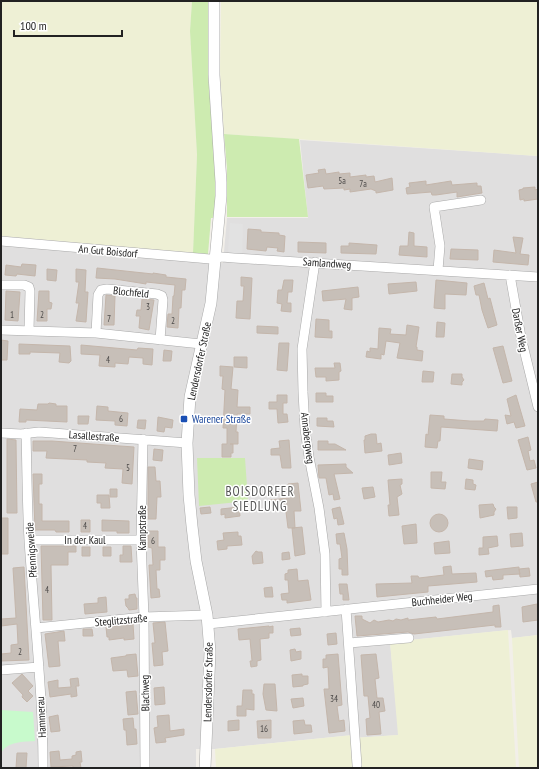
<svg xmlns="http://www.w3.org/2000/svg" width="539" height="769" font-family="'PT Sans Narrow',sans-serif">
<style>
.residential{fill:#e0dfdf}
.farmland{fill:#eef0d5}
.grass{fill:#cdebb0}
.park{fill:#c8facc}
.parking{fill:#e2e2e2}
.building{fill:#c7bfb8;stroke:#c4b6ab}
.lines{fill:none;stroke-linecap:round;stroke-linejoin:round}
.minor-casing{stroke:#a9a9a9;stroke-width:10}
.tertiary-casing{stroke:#a9a9a9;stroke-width:12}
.minor{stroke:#fff;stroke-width:9}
.tertiary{stroke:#fff;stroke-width:11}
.transit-dot{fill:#1a4fb4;stroke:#fff;stroke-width:1.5}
.labels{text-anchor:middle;stroke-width:3;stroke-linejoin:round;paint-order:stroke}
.number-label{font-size:9px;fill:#4b4948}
.street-label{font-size:11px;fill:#222;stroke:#fff}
.transit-label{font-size:11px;fill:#164399;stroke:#fff;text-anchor:start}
.quarter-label{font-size:13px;letter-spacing:1px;fill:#555;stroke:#fff}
</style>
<rect width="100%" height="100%" fill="#f2efe9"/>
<path class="residential" d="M300 140 538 156V635L512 638 511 630 390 642 399 735 353 738V735L215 749H196V768H1V244L223 263 227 218H308Z"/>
<path class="farmland" d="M1 1H192L190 31 197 155 193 253 1 236Z
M221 1H538V156L224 134 220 70Z
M508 630 516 768H216L215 749 353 735V738L398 735 390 642Z
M538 635V768H519L512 638Z"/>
<path class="grass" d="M192 1H209L208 76 217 178 214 218H211L208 254 193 253 197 155 190 31Z
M224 134 299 139 308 217H227V168Z
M197 458H245L248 501 199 506Z"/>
<path class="park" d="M1 710 33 712 35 741C23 742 8 741 1 753Z"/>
<path class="parking" d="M230 223 243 224 242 254 228 253Z"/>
<path class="building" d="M325 169 326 174 339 172V174L350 173V177L366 175V177L374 176 375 182 392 178 393 190 376 193V191L371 189 350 192V189L344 190V188L324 189 323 186 308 188 306 175 319 173 318 170Z
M426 181V185L451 181 452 185 477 183V186H481L482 193 457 197V192L436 195H432L431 192 407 194 406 188 410 187 409 183Z
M535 187V190L538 189V199L524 201V199L520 200 519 190 523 189V188Z
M248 229 261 230V232L279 233V235L285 236 284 252 277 251 278 248 267 247 266 251 247 249Z
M409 232 414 233V246L427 247V257L399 255 400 246H408Z
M513 237 523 238 520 254 529 255 528 265 493 262 494 250 516 253Z
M298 242 326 243V253L298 252Z
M349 243 377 245 376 254 341 253V246H349Z
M451 249 478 250V260L450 259Z
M22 264 36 265 35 276 17 274 16 276 5 275 6 265 21 267Z
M97 268 153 274V273L166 275V277L186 279 185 290H182L181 308H179L178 328 167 327 168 314H172L173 296H174L175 285 146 282V284L115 279 96 278Z
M47 269 57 270 56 281 47 280Z
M76 269 86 270 85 292H88L86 322 76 321 79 303H76L79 282H76Z
M241 277 252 278 250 319 236 318 237 301H243L244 286H241Z
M284 280H293L292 292H288L287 303H291V312L281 311 282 304 277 303 278 290H282Z
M436 280 467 283 466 295 445 294V309L434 308Z
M416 282 417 291 389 294 388 284Z
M484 283 488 299 490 298 497 325 488 328 482 310 479 295H476L474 286Z
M358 287 359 297 352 298V310L344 309 346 299 323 301 322 291Z
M6 291 20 292 18 321 5 320Z
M39 291H49V302L52 303 51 309H47V321H37Z
M106 295 115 296 114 325H104Z
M142 299 154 300 149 330 139 328 140 316H136L137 310H141Z
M316 319 329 320V331H332V338L315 337Z
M437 322 445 323 444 337H436Z
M407 325 419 327 416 347H417V350L423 351 422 361 397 358 400 343 386 341 384 355 381 354V359L366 357 367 351 370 352V348L378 349 379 328 391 329 390 334 406 335Z
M257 326 278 327V334L257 333Z
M1 340 8 341 7 360H1Z
M279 343H289L287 371 277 370Z
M19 344 70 346 71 361 69 363 59 362 60 353 30 352V354H19Z
M81 345 137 350 138 348 153 349 152 365 143 364V358L129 357 128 364 115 363V367L99 366 100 355 81 354Z
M503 346 512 381 503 383 493 348Z
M164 350 172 351 171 361H163Z
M234 357H247V368L234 367Z
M334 363H340L341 371 339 372V380L326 381V377H316L315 368H335Z
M220 366 233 367 231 389 238 390 237 407H250V414H237L236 432H238V444H230H233V453H231V457H222V444H227V428H223L225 390 222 389 223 376H220Z
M423 371 434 372 433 382H422Z
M452 374H462V377L464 380 462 382V385L451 384Z
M316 393H326V396H333V402H316Z
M277 395H287V403H283V414H287L288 422 278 423 277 409H269V402H277Z
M516 395 525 426 516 428 514 422 507 424 505 415 511 416 507 399Z
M49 403 56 404V406H67V422L26 420V422H19L20 409 37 410 38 404H48Z
M97 406 108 407V411L128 413 127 426 115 425V421L96 420Z
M430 415 444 416V419L470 421H484L485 419 498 420 497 431 441 427 440 441H438L437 448 425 447 426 434 428 435Z
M78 416H89L88 424H78Z
M158 417 173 420 172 428 165 427 164 432 157 431Z
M317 418H327V421H333L334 427 317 426Z
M138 420H146L145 429 137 428Z
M371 434H376L377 444 381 443 382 451 365 453 364 440H365V436Z
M528 437 531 450 528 451 530 461 534 460 536 468 527 470 518 440Z
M7 439 16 440 17 513H7Z
M289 440 291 468H282L280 455H271V449L280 448 279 441Z
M33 441H52L134 447 132 484 122 483 123 469 105 468 106 463 87 462V460L46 458 47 451H33Z
M318 441H328V444H335L346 450H318Z
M154 449 163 450 162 461 153 460Z
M401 453 402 463 389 465 388 455Z
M469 459 483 461 482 470 468 468Z
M346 464V467L353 473 334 474 340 499 334 500 333 494 329 495 326 478H319L318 465Z
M148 467H155L156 481H160L161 497H157L156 519H148Z
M431 472H442L441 482H446L445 489 431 488Z
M33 474H42V484H39V504H42V521H69V532H56L55 530H35Z
M402 479V484L400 485 402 494 397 497 399 515 389 516 388 505H390L388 480Z
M466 479 473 480V484L476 485 475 490 465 489Z
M538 482V502H536L531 484Z
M298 483 301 511H294L295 528H288L285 504 270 506 269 500 289 498 288 484Z
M373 487 375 497 364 499 362 488Z
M110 489H117V497H110Z
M97 495H109L110 508H101V503H97Z
M493 504 494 507 496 509 494 512V515L480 518 479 505Z
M210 507 211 513 201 514 200 508Z
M239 507 240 516 225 518V514L221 515V509Z
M340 507 344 524 338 525 337 518 334 519 332 509Z
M507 507H517V518L508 519Z
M430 523a9 9 0 1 1 18 0a9 9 0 1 1-18 0Z
M1 518H8V554H1Z
M81 520H90V532H81Z
M102 520 129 521V533H117V531H102Z
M416 524 417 543 404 544 402 526Z
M302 527 305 554 295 556 292 528Z
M148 531H158V547H165V560H160V570H156L157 589H159L160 597 151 598 149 565H153L152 548 148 547Z
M238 532V536H241L242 545 227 546V549L218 550 217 541 224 540 223 533Z
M344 533 347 549 348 575H342V569H339V559L342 558 340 544H337L336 534Z
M522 533 523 546 511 547 510 534Z
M497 536 498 546 488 548 489 554 479 555V548H483V537Z
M449 541 450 553 435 554 434 543Z
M41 546H76V552H68V565H51L52 620H43Z
M123 546H131L132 562H120V555H123Z
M82 547H90V556H82Z
M103 547H111V556H103Z
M256 551 258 552H262L263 563 253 564 252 556Z
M289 552 290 559 282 560V553Z
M451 566 452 574 476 573 477 582 428 586V592L377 597 376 584 412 583 411 576H418L419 578 444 575 443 567Z
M24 567 29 660 1 661V654L11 653V645L18 644 17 624 1 626V619L16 618 13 568Z
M519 567V569L529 568 530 576 520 577 519 569 520 574 503 575V579L493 580 492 576 486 577 485 571Z
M297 569 298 581 308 580 311 600 287 603V600H282L281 594 289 593 288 580H285V574L288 573V570Z
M339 584H347L349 600H343V594H340Z
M272 587 273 597H265L264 588Z
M135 594 136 598H137V609L129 610 128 608 126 606 125 599H129V595Z
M106 597 107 612 85 614 84 604 98 603V598Z
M537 604 538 620 523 622 522 607Z
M499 605 501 627H495V625L414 634 408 632 357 636 355 616H362V619L370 623 374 620 378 622 389 620 393 621 396 619 401 620 408 618V620L436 617 437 619 493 612V606Z
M165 622 168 651 162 652 163 665 154 666 152 643H155L153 623Z
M133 624 134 639 124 640V638L109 640V637H107L106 627Z
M269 626V627L273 626V633H269V638L260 639 261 660 257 661V666L251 667 250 661H252L250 639 239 640 238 629Z
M300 628 301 635 291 636 290 629Z
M83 629H92L93 636H83Z
M64 631 65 641H58L60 666 49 667 45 634Z
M336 633 337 644 328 645 327 634Z
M295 649 296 652 301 651V659L291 661 290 650Z
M136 654 138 676 128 677 127 670 113 671 111 658 126 656V655Z
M338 654 342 705 337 706 339 721 344 720 345 731 329 733 324 689H329L328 667 323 668V659H326V655Z
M376 654 379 678 375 679 377 698H383L385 711 379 712 381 734 367 735 366 719 370 718 368 696H364L361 655Z
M22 674 33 686 28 691 33 696 27 702 22 697 23 695 12 683Z
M302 674V676H308V684L303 685V686L293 687 292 675Z
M78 678 79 686H76L77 696 71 697V694L50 697 48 682 58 680V688L71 687 70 679Z
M264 684H275L277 711 266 710 263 694Z
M164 687 165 704 155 705 154 688Z
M243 690H252V694H254V710L246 709V716H237V706H242Z
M136 691 138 714 128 715 126 692Z
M303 698 304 706 293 708 291 699Z
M58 715 60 731 51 732 49 717Z
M169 715 170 731 184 729V735L165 738 166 742 156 743 154 728 158 727 157 716Z
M133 718 134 729H136L137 744 127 745 126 730H124L123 719Z
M239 720V730L228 731V721Z
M271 720V738H258L257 721Z
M304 720 305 725H311L312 732 294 734 293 721Z
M59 751 60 760 72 759V756L76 755V752L81 751 82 762H80L81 768H73V766L51 767 50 752Z
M17 753H27L26 768H16Z"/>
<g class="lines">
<g class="minor-casing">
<path id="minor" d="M1 241 210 259 222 257 234 258 538 277
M315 262 302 349 303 392 305 429 309 457 319 508 325 554 326 612
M438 270 440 246 434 207 481 200
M510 275 521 337 538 407
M1 285H24L29 287 30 291 29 330
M1 330 96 333 201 344
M96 333 98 295 101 290 107 289 157 294 162 296 163 300 160 340
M1 433 21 434 39 432 187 443
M26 433C27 469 27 504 29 540 34 616 43 692 43 768
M143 439 141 540 144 617 145 768
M29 540H141
M346 609 357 765
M208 624 538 589
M36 628 144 617 207 615
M349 643 409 638
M1 670 39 667"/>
</g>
<g class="tertiary-casing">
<path id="tertiary" d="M205 768 210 652 207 615 196 561 192 526 189 495 187 443 190 397 211 303 221 196V182L214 75V1"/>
</g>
<use href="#minor" class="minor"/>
<use href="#tertiary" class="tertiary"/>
</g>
<rect class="transit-dot" x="180" y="415" width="8" height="8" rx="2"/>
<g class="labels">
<g class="number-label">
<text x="342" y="184">5a</text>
<text x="363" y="187">7a</text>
<text x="148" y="310">3</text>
<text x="12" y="318">1</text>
<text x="42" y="318">2</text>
<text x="109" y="322">7</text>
<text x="173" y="324">2</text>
<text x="108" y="363">4</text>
<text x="121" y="422">6</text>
<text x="75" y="452">7</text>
<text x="128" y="471">5</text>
<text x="85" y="529">4</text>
<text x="153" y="544">6</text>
<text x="47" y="593">4</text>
<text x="20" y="655">2</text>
<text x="334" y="702">34</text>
<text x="376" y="708">40</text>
<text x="264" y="732">16</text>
</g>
<g class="street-label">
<text transform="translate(108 251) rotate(5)" y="4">An Gut Boisdorf</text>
<text transform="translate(327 263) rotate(4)" y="4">Samlandweg</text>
<text transform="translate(131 292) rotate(6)" y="4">Blochfeld</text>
<text transform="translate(520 330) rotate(79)" y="4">Darßer Weg</text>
<text transform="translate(199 361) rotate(-78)" y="4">Lendersdorfer Straße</text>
<text transform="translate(94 436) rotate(4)" y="4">Lasallestraße</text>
<text transform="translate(308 438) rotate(83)" y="4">Annabergweg</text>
<text transform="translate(142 528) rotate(-90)" y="4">Kampstraße</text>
<text x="85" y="544">In der Kaul</text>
<text transform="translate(31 550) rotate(-94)" y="4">Pfennigsweide</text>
<text transform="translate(442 599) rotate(-6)" y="4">Buchheider Weg</text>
<text transform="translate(121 620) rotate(-5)" y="4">Steglitzstraße</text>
<text transform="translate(208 682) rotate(-89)" y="4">Lendersdorfer Straße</text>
<text transform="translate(145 693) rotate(-91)" y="4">Blachweg</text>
<text transform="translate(41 717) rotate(-93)" y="4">Hammerau</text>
</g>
<g class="transit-label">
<text x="192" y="423">Warener Straße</text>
</g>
<g class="quarter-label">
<text x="260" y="496">BOISDORFER<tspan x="260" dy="15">SIEDLUNG</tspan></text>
</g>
</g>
<rect width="539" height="769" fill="none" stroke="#222222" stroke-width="4"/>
<path d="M14 30v6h108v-6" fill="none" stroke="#222222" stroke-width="2"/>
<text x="20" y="30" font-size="12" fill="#222222" stroke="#ffffff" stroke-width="3" paint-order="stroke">100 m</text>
</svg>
